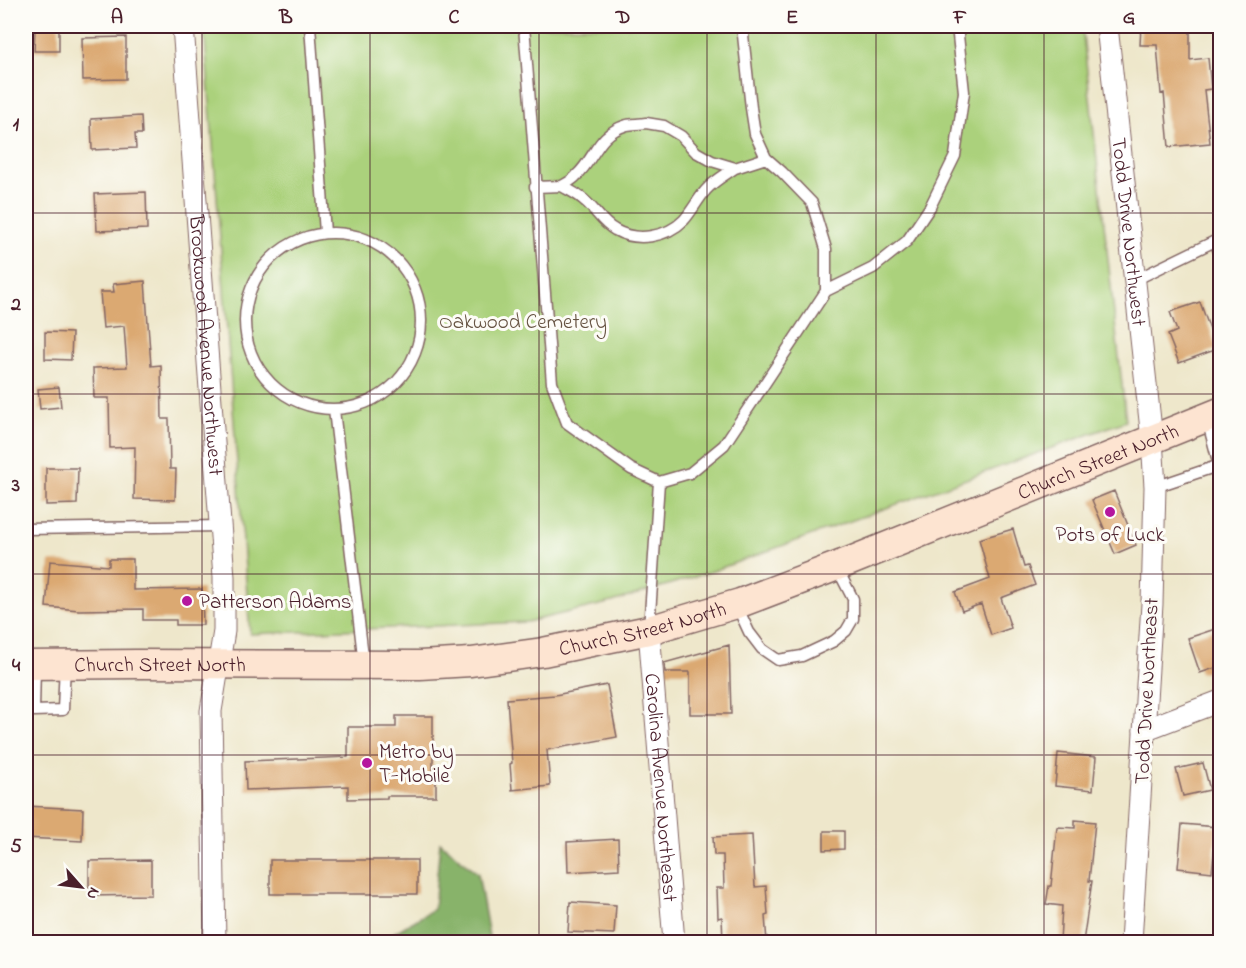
<svg xmlns="http://www.w3.org/2000/svg" width="1246" height="968" font-family="'Indie Flower',sans-serif">
<style>
.green{fill:#abd17b;stroke:#7a7853;stroke-width:1.5}
.forest{fill:#88b36b;stroke:#69694b;stroke-width:1.5}
.building{fill:#dba972}
.lines{fill:none;stroke-linecap:round;stroke-linejoin:round}
.service-casing{stroke:#836563;stroke-width:13}
.minor-casing{stroke:#836563;stroke-width:23}
.secondary-casing{stroke:#836563;stroke-width:31}
.service{stroke:#fff;stroke-width:10}
.minor{stroke:#fff;stroke-width:21}
.secondary{stroke:#fde4d1;stroke-width:28}
.grid{fill:none;stroke:#4a1f2b;stroke-width:1.5;stroke-opacity:0.55}
.poi-dot{fill:#b5179e;stroke:#fdfcf7;stroke-width:2}
.labels{text-anchor:middle;stroke-width:6;stroke-linejoin:round;paint-order:stroke}
.street-label{font-size:21px;fill:#4a1f2b;stroke:#fdfcf7}
.park-label{font-size:21px;fill:#675443;stroke:#fdfcf7}
.poi-label{font-size:21px;fill:#4a1f2b;stroke:#fdfcf7;text-anchor:start}
.neatline{fill:none;stroke:#4a1f2b;stroke-width:2}
.grid-label{font-size:20px;text-anchor:middle;font-weight:bold;fill:#4a1f2b}
</style>
<rect width="100%" height="100%" fill="#fdfcf7"/>
<filter id="ink" filterUnits="userSpaceOnUse"><feTurbulence type="fractalNoise" baseFrequency=".0167" numOctaves="2"/><feDisplacementMap in="SourceGraphic" scale="12" xChannelSelector="R" yChannelSelector="G"/><feConvolveMatrix kernelMatrix="1 2 1 2 8 2 1 2 1" color-interpolation-filters="sRGB"/></filter>
<filter id="wash" filterUnits="userSpaceOnUse"><feTurbulence type="fractalNoise" baseFrequency=".008" numOctaves="4" result="noise"/><feDisplacementMap in="SourceGraphic" scale="24" xChannelSelector="R" yChannelSelector="G"/><feGaussianBlur stdDeviation="1.35" result="paint"/><feColorMatrix in="noise" values="0 0 0 0 0 0 0 0 0 0 0 0 0 0 0 0 0 1.4 0 .05"/><feComposite in="paint" operator="in"/></filter>
<g filter="url(#wash)">
<rect width="100%" height="100%" fill="#eee7cb"/>
<path class="green" d="M204 26H1082L1126 421 710 572 612 602 527 622 250 634Z"/>
<path class="forest" d="M440 842 478 874 490 942H383L382 940 434 909Z"/>
<g id="blocks">
<path class="building" d="M35 26H59V51H34Z
M1141 26H1190V60L1208 58 1211 89 1204 90 1210 143 1169 147 1164 93 1161 94 1157 45H1140Z
M126 37V79L83 80 82 38Z
M141 116 142 134H135L136 148 92 150 91 119Z
M146 192 147 229 97 231 95 194Z
M145 281 151 366 161 365 162 419H169L170 469H176L175 500 134 499 135 447 110 448 109 398H94L93 368 127 367 124 326 103 328 100 292H114L113 284Z
M1200 302 1217 349 1179 363 1168 335 1177 331 1170 312Z
M45 332 72 333 71 360 45 359Z
M59 387 61 407 40 409 38 389Z
M46 468H78L77 504 46 505Z
M1114 491 1136 545 1115 554 1092 500Z
M1013 529 1024 567 1028 566 1035 585 1001 598 1011 628 991 635 981 604 962 611 955 592 990 579 979 539Z
M109 559H133V590L202 589 203 625H176V620H143V609L79 610 46 607 50 561 109 566Z
M1221 627V666L1200 673 1188 638Z
M729 645 731 714H690V672H665L664 663Z
M607 685 617 737 547 750 550 786 512 790 510 764 512 763 507 699 555 695Z
M396 716H433V770H436V796H387V798L348 799V786L246 790 245 761 348 757V727H396Z
M1058 753 1096 757 1093 790 1055 786Z
M1203 763 1210 790 1183 796 1176 769Z
M26 806 83 809 82 841 26 838Z
M1075 820 1095 822 1089 881H1092L1083 942H1060L1062 906 1046 904 1049 886H1051L1057 827 1075 828Z
M1182 824 1217 827 1212 872 1178 868Z
M824 831H844V849L824 850Z
M752 835 755 887 766 886 768 915 765 916 767 942H723L722 917 718 918 717 888H724L723 855H714L713 837Z
M618 839 619 869 568 872 567 842Z
M151 860V895L89 896V861Z
M270 860H417V894H270Z
M570 902 616 905 614 934 568 932Z"/>
</g>
</g>
<g filter="url(#ink)">
<use href="#blocks" fill-opacity="0" stroke="#836563" stroke-width="1.5"/>
<g class="lines">
<g class="service-casing">
<path id="service" d="M310 26 325 233
M524 26 552 383 567 423 631 469 659 482 690 473 724 445 826 291 873 268 907 241 930 207 955 156 964 92 957 26
M742 26 751 108 755 134 766 158 782 172 812 203 826 249V291
M646 123 664 126 681 136 696 152 712 161 735 168C725 175 714 181 706 190 698 199 692 211 684 220 666 238 636 242 615 230 602 223 596 210 585 201 578 194 570 191 562 186 567 183 573 180 577 175 596 157 597 134 627 125 632 124 639 124 646 123Z
M735 168 766 158
M535 187 562 186
M245 321a88 88 0 1 1 176 0a88 88 0 1 1-176 0Z
M1135 280 1215 241 1220 254
M334 410 364 664
M1207 419 1219 465
M1155 487 1220 465
M26 529 221 526
M736 604 749 632 762 649 778 660 802 656 834 641 846 631 853 619V599L837 568
M649 629 659 482
M35 666 34 711 63 710 65 664"/>
</g>
<g class="minor-casing">
<g id="minor">
<path id="s1" d="M183 26 224 577V631L211 711 215 942"/>
<path id="s2" d="M1107 26 1152 439 1155 487 1152 604 1131 942"/>
<path id="s3" d="M649 630 674 942"/>
<path d="M1144 730 1220 701"/>
</g>
</g>
<g class="secondary-casing">
<g id="secondary">
<path id="s4" d="M26 665 137 664 420 665 471 662 543 652 649 630 740 603 853 560 1220 412"/>
</g>
</g>
<use href="#service" class="service"/>
<use href="#minor" class="minor"/>
<use href="#secondary" class="secondary"/>
</g>
</g>
<path class="grid" d="M202 26V942M370 26V942M539 26V942M707 26V942M876 26V942M1044 26V942M26 213H1220M26 394H1220M26 574H1220M26 755H1220"/>
<g class="poi-dot">
<circle cx="1110" cy="512" r="6"/>
<circle cx="187" cy="601" r="6"/>
<circle cx="367" cy="763" r="6"/>
</g>
<g class="labels">
<g class="street-label">
<text dy="7" stroke="none"><textPath href="#s2" startOffset="207">Todd Drive Northwest</textPath></text>
<text dy="7" stroke="none"><textPath href="#s1" startOffset="320">Brookwood Avenue Northwest</textPath></text>
<text dy="7" stroke="none"><textPath href="#s4" startOffset="1106">Church Street North</textPath></text>
<text dy="7" stroke="none"><textPath href="#s4" startOffset="620">Church Street North</textPath></text>
<text dy="7" stroke="none"><textPath href="#s4" startOffset="134">Church Street North</textPath></text>
<text transform="translate(1146 691) rotate(-87)" y="7">Todd Drive Northeast</text>
<text dy="7" stroke="none"><textPath href="#s3" startOffset="158">Carolina Avenue Northeast</textPath></text>
</g>
<g class="park-label">
<text x="523" y="328">Oakwood Cemetery</text>
</g>
<g class="poi-label">
<text x="1110" y="541" text-anchor="middle">Pots of Luck</text>
<text x="199" y="608">Patterson Adams</text>
<text x="379" y="758">Metro by<tspan x="379" dy="24">T-Mobile</tspan></text>
</g>
</g>
<rect width="1246" height="968" fill="none" stroke="#fdfcf7" stroke-width="66"/>
<g transform="translate(81 887) rotate(118)" stroke="#fdfcf7" stroke-width="4.5" paint-order="stroke">
<path d="M0-4.5L10 22L0 15L-10 22Z" fill="#4a1f2b"/>
<text y="-9" font-size="16" font-weight="bold" text-anchor="middle" fill="#4a1f2b">N</text>
</g>
<rect x="33" y="33" width="1180" height="902" class="neatline"/>
<g class="grid-label">
<text x="117" y="23">A</text>
<text x="286" y="23">B</text>
<text x="454" y="23">C</text>
<text x="623" y="23">D</text>
<text x="792" y="23">E</text>
<text x="960" y="23">F</text>
<text x="1129" y="23">G</text>
<text x="16" y="130">1</text>
<text x="16" y="310">2</text>
<text x="16" y="491">3</text>
<text x="16" y="671">4</text>
<text x="16" y="852">5</text>
</g>
</svg>
